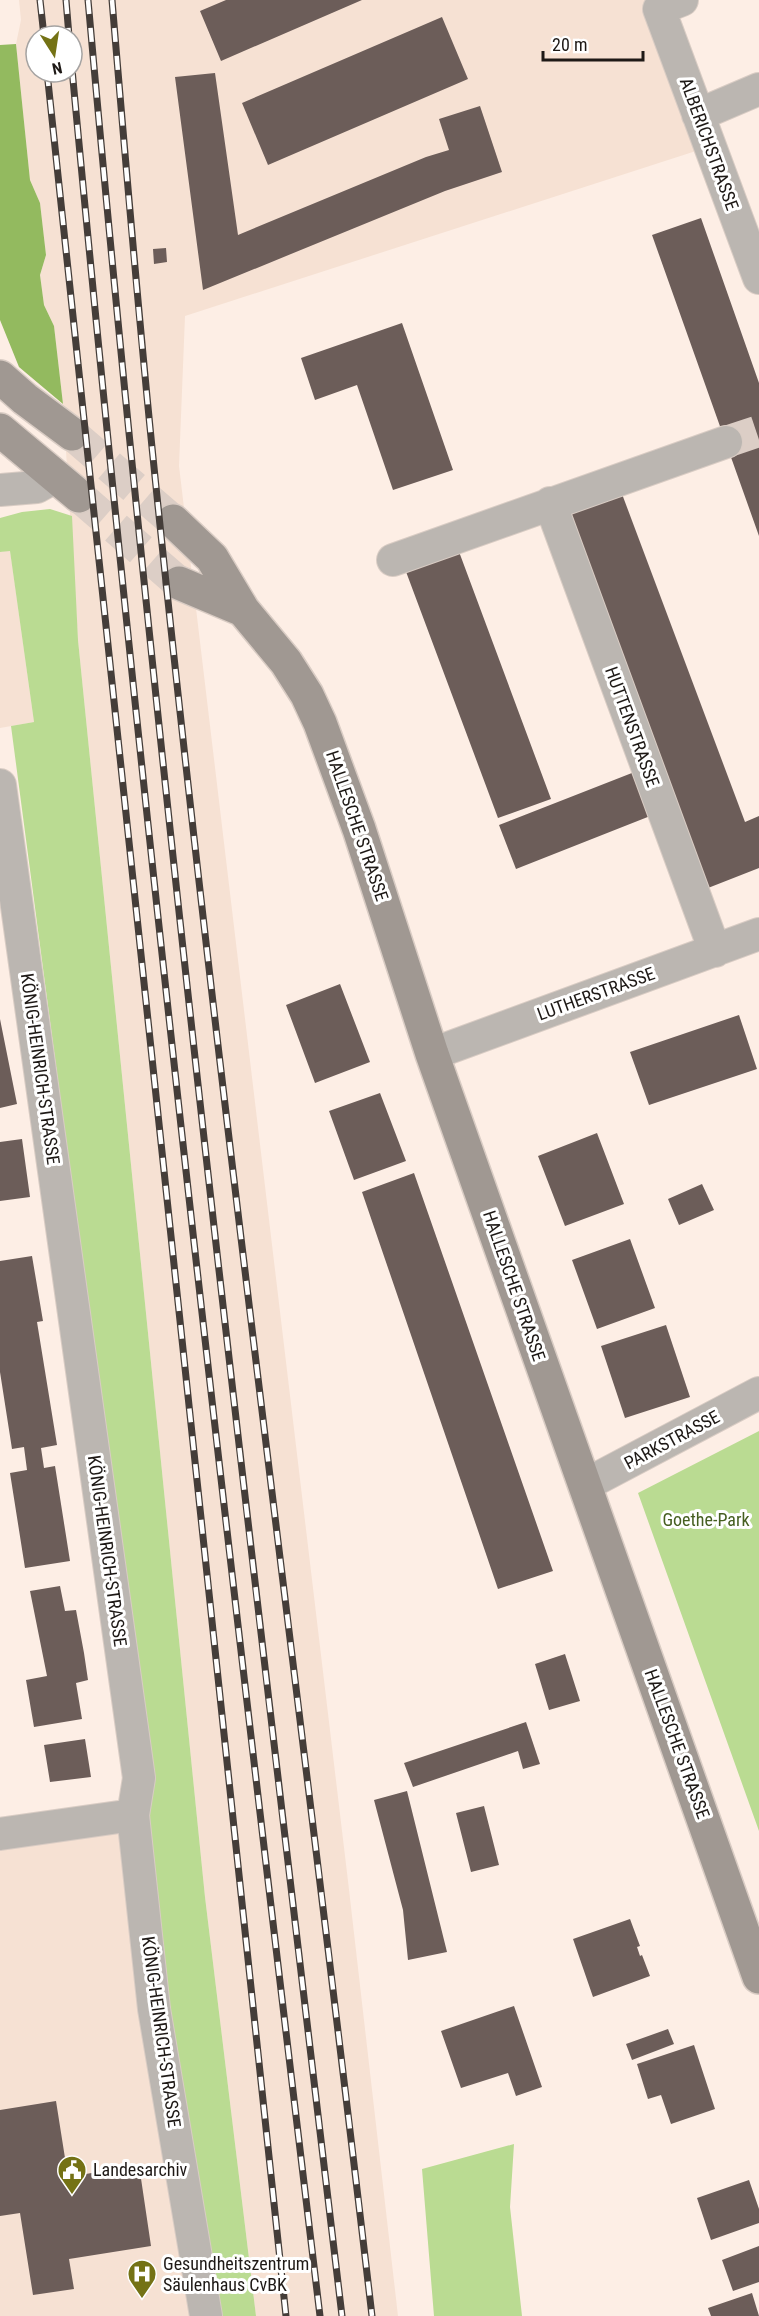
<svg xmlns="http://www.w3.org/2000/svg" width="759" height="2316" font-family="'Roboto Condensed',sans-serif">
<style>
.built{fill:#f6e1d3;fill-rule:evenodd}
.green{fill:#badb92}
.forest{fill:#93ba5f}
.building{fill:#6c5d59}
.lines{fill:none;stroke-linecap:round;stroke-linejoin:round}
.minor-tunnel{stroke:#dccec6;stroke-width:32;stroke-dasharray:32 16;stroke-linecap:butt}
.secondary-tunnel{stroke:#dccec6;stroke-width:33;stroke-dasharray:33 16;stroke-linecap:butt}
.minor-casing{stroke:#d9ccc4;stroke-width:34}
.secondary-casing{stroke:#d9ccc4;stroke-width:36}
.minor{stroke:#bbb6b1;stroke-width:32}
.secondary{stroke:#a09892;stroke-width:33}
.rail-casing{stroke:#443d39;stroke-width:7}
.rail{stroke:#fff;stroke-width:4.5;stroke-dasharray:14;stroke-linecap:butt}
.labels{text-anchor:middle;stroke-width:6;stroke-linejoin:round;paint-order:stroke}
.street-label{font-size:18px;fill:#1e1916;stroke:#fff}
.park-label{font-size:18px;fill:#465f21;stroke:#fff}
.poi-label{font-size:18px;fill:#1e1916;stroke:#fff;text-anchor:start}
</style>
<rect width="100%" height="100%" fill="#fdeee5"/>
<path class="built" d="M19 0H659L699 150 185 316 179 466 348 1881 398 2316H256L205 1897 78 640 63 404 54 326 44 305 40 275 46 255 40 203 30 180 16 44 21 20ZM36 36H72V72H36Z
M10 550 34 722 0 728V552Z
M150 1818 148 1853 215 2316H0V1841Z"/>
<path class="green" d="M50 509 72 516 78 640 205 1897 256 2316H215L148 1853 149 1770 11 726 34 722 10 551 0 552V518L22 512Z
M759 1431V1831L638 1493Z
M514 2144 510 2207 522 2316H434L422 2169Z"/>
<path class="forest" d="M16 44 30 180 40 203 46 255 40 275 44 305 54 326 63 404 19 367 0 320V45Z"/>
<path class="building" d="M226 0H362L221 61 200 11Z
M442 17 468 79 268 165 242 103Z
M215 73 238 235 426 157 449 150 439 119 480 106 502 172 445 191 203 290 175 77Z
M701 218 759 383V536L652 235Z
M166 248 167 262 154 264 153 249Z
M402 323 453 470 393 490 357 385 315 400 301 358Z
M622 494 745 822 759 816V868L708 888 569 514Z
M458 549 551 799 498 818 405 569Z
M637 771 673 807 516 869 499 825Z
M340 984 370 1062 315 1083 286 1005Z
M739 1015 757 1069 649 1105 630 1052Z
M0 1019 17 1104 0 1108Z
M380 1093 406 1161 354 1180 329 1111Z
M597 1133 624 1204 565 1226 538 1156Z
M22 1139 30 1197 0 1201V1142Z
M414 1173 553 1571 498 1589 362 1192Z
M702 1184 714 1210 679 1225 668 1199Z
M630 1239 655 1308 597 1329 572 1260Z
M32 1256 43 1321 37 1322 57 1445 41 1448 44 1468 55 1466 70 1561 25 1568 10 1473 27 1470 24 1447 12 1449 0 1372V1261Z
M666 1325 690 1397 625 1418 601 1346Z
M60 1586 65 1611 76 1610 84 1653 88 1680 76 1683 82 1719 34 1727 26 1680 47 1676 30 1591Z
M565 1654 580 1701 549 1710 535 1664Z
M526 1722 540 1764 523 1769 518 1751 413 1787 404 1763Z
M85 1739 91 1777 50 1782 44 1745Z
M407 1791 447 1952 408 1960 403 1910 374 1800Z
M484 1806 499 1865 471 1872 456 1813Z
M630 1919 640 1946 637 1947 640 1956 642 1955 650 1976 593 1997 573 1939Z
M514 2006 542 2087 516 2096 508 2073 461 2088 441 2031Z
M668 2029 674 2044 632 2060 626 2044Z
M694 2045 715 2109 671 2124 661 2095 648 2099 637 2064Z
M56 2101 68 2177 139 2165 151 2246 69 2259 74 2289 33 2295 20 2213 0 2216V2110Z
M749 2180 759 2209V2223L711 2240 697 2198Z
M759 2246V2282L733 2291 722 2260Z
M752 2293 759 2316H711L708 2308Z"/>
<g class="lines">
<path class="minor-tunnel" d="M726 442 759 431"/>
<path class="secondary-tunnel" d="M72 434 173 521
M79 496 179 583"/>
<g class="minor-casing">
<path id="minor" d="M682 0 659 9 759 278
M698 115 759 89
M0 490 37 487 55 477
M550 503 715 951
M393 560 726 442
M0 785 139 1778 133 1815 154 2009 206 2316
M432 1054 759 934
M585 1485 759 1393
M0 1834 133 1815"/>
</g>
<g class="secondary-casing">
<path id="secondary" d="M0 377 25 399 72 434
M0 430 79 496
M173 521 212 558 243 610 286 662 307 695 320 723 359 829 432 1054 759 1977
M179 583 243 610"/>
</g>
<use href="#minor" class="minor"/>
<use href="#secondary" class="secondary"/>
<g class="rail-casing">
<path id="rail" d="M40 0 44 36
M66 0 69 36
M88 0C157 774 250 1545 342 2316
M112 0C125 156 138 311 154 467 217 1084 300 1699 372 2316
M72 69C142 819 230 1568 320 2316
M47 72 286 2316"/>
</g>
<use href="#rail" class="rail"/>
</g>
<defs>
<g id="civic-pin" transform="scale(1.5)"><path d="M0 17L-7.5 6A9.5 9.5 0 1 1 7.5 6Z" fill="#747215" stroke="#fff"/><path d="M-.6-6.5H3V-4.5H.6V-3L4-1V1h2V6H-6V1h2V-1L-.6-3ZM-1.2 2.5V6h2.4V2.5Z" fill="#fff"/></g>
<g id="hospital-pin" transform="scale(1.5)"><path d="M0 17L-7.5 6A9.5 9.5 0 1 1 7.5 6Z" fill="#747215" stroke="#fff"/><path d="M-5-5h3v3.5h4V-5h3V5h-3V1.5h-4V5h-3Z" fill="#fff"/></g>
</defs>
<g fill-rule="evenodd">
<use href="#civic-pin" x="72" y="2170"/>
<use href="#hospital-pin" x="142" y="2274"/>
</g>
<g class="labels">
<g class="street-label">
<text transform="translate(709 144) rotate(70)" y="6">ALBERICHSTRASSE</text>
<text transform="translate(632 727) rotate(70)" y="6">HUTTENSTRASSE</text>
<text transform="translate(357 826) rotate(71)" y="6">HALLESCHE STRASSE</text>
<text transform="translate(596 994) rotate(-20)" y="6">LUTHERSTRASSE</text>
<text transform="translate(40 1069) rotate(82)" y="6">KÖNIG-HEINRICH-STRASSE</text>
<text transform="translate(514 1286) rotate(71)" y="6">HALLESCHE STRASSE</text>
<text transform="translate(672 1440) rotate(-28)" y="6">PARKSTRASSE</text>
<text transform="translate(107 1551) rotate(82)" y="6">KÖNIG-HEINRICH-STRASSE</text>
<text transform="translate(677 1744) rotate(70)" y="6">HALLESCHE STRASSE</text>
<text transform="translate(161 2032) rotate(82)" y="6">KÖNIG-HEINRICH-STRASSE</text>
</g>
<g class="park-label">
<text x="706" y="1526">Goethe-Park</text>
</g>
<g class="poi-label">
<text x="93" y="2176">Landesarchiv</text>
<text x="163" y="2270">Gesundheitszentrum<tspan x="163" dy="21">Säulenhaus CvBK</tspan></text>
</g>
</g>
<g transform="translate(54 54) rotate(168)"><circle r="28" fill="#ffffff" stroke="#a5a3a2" stroke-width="1.5"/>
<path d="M0-4.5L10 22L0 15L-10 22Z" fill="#747215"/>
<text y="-9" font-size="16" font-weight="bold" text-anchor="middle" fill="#1e1916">N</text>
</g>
<path d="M543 51v9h100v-9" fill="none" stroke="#1e1916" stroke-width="3"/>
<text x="552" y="51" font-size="18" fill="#1e1916" stroke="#ffffff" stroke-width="4.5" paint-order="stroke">20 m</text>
</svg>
